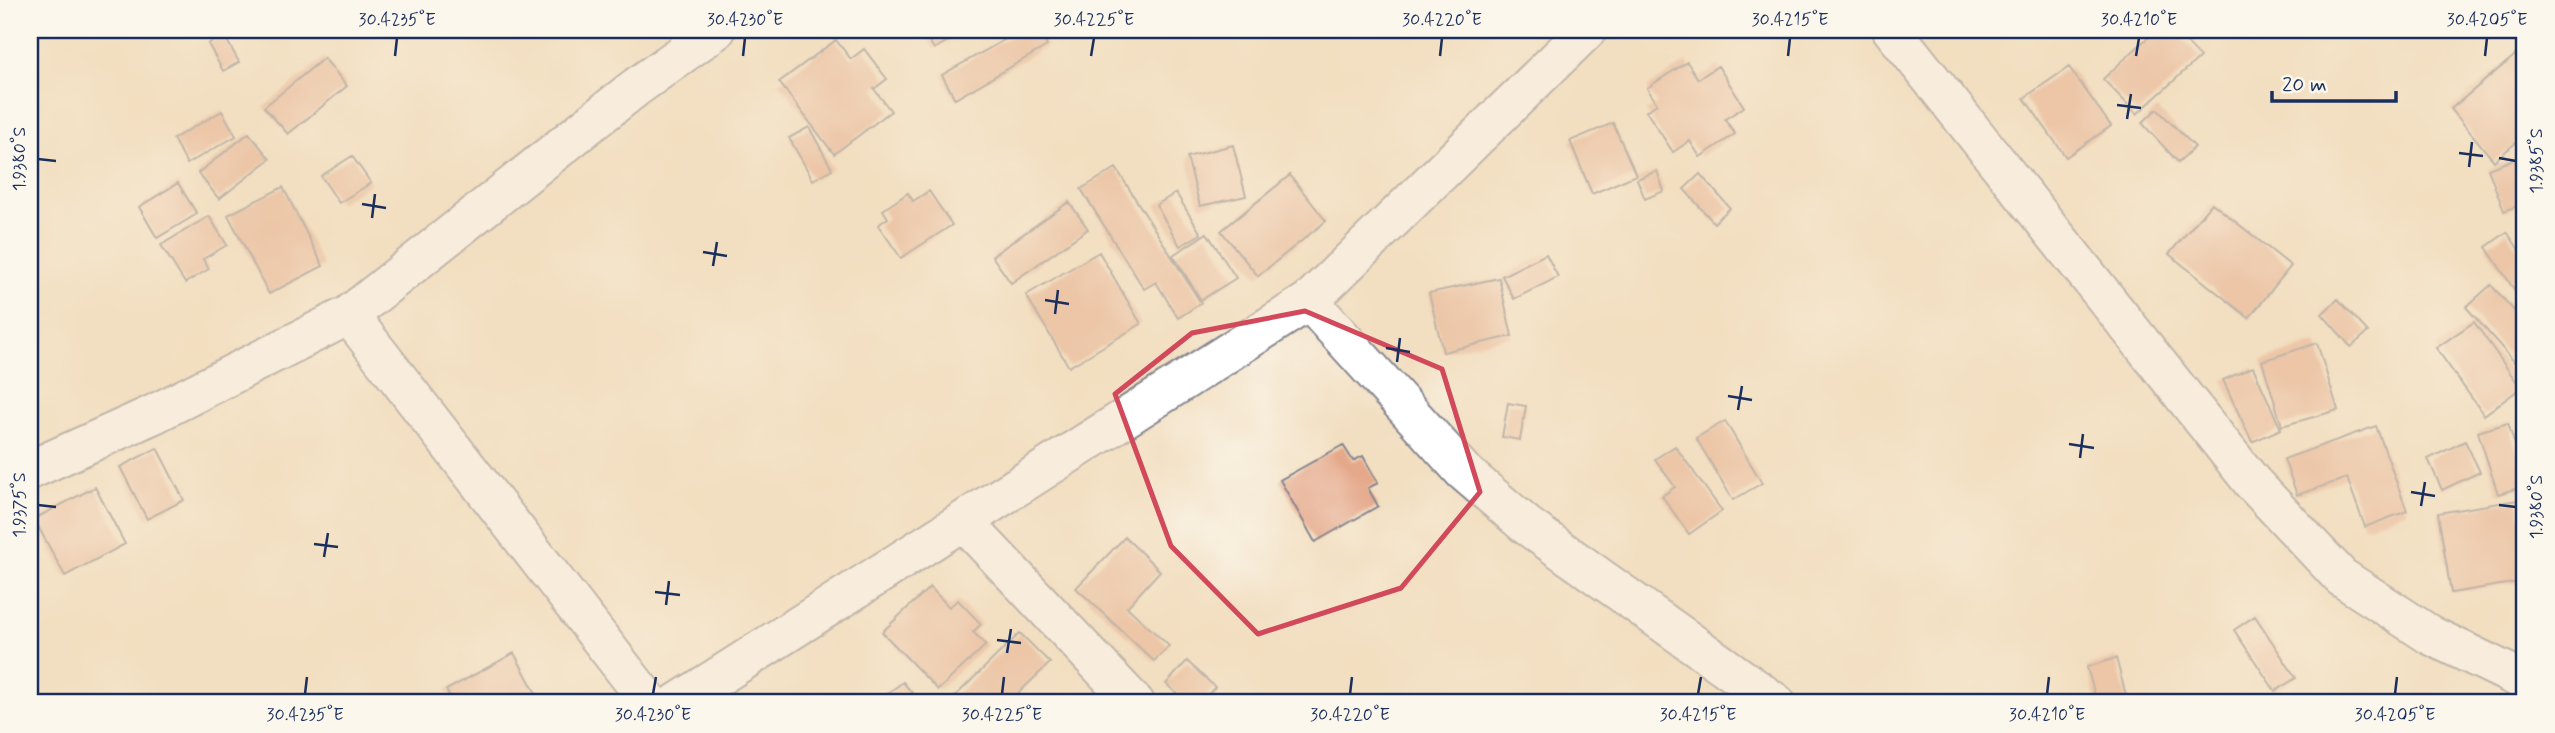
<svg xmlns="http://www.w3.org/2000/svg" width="2555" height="733" font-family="Mynerve,sans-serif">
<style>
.building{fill:#e5a88a}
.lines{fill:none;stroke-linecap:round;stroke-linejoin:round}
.minor-casing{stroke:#86868f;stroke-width:42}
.minor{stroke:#fff;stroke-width:38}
.marked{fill:none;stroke:#d1495b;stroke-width:5;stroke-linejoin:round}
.ticks{fill:none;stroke:#1b2f5e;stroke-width:2.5}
.neatline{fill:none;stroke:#1b2f5e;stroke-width:2.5}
.ticks-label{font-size:18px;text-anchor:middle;fill:#1b2f5e}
</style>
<rect width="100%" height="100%" fill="#fbf7ec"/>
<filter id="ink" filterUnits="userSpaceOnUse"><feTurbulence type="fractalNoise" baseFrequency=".0143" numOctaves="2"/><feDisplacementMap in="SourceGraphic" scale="14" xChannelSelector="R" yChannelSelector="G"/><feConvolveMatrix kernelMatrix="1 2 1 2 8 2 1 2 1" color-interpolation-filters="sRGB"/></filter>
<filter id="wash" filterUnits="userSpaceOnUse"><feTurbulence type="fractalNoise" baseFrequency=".00686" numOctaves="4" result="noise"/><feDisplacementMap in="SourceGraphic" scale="28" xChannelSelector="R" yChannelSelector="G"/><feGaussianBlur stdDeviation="1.57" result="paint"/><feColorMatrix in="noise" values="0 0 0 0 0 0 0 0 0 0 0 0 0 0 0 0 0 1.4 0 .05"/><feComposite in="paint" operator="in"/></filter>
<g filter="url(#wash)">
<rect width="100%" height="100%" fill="#f2dec0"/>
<g id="blocks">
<path class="building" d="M923 30H967L934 49Z
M1022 30H1038L1047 46 955 99 942 75Z
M2156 30H2175L2200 57 2137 114 2103 79Z
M224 35 239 62 223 71 208 44Z
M836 40 851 59 864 49 887 79 874 89 891 111 834 154 779 82Z
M2525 47V135L2494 161 2451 109Z
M324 58 347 86 288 134 264 107Z
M1687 62 1698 79 1718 66 1744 107 1725 119 1735 134 1700 157 1690 141 1673 152 1646 111 1657 104 1647 88Z
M2069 67 2111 126 2066 157 2024 98Z
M2157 109 2195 147 2178 162 2142 123Z
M222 111 236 136 187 164 173 139Z
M1613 123 1636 175 1592 194 1570 141Z
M809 127 832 169 813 180 789 138Z
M249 133 270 159 219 199 198 173Z
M1233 145 1246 196 1200 206 1187 157Z
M2525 155V203L2504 211 2488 169Z
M352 156 371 183 339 203 321 176Z
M1116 168 1201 303 1178 318 1156 282 1144 289 1081 189Z
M1657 171 1664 191 1645 199 1637 179Z
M1700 174 1730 208 1714 223 1684 189Z
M1290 175 1326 221 1258 276 1221 231Z
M178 183 197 214 157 238 139 207Z
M283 187 323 266 269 294 228 215Z
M929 191 952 225 901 258 878 225 888 218 883 210 908 193 913 201Z
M1176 193 1201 234 1180 246 1156 205Z
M1069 202 1088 229 1011 283 992 256Z
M2212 203 2291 266 2249 318 2169 254Z
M209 216 227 245 203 259 209 269 185 283 161 245Z
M2507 232 2525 259V306L2486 247Z
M1207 233 1236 278 1201 300 1173 255Z
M1099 252 1141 324 1069 367 1026 295Z
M1546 254 1558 277 1514 299 1502 276Z
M1499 278 1512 336 1443 352 1429 293Z
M2491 285 2525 323V374L2466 307Z
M2338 299 2368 332 2351 347 2322 314Z
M2474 322 2521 388 2484 415 2436 348Z
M2317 343 2338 410 2282 426 2262 361Z
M2253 367 2281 429 2252 442 2223 380Z
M1508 403 1526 406 1520 440 1502 437Z
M1725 421 1762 483 1733 500 1696 438Z
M2508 423 2525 478V486L2498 494 2478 432Z
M2376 426 2407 511 2365 527 2347 478 2297 495 2284 459Z
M2465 441 2480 472 2442 490 2428 459Z
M1343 445 1353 461 1363 456 1378 483 1368 488 1378 506 1315 542 1280 480Z
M1675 446 1722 511 1689 534 1662 496 1675 487 1655 459Z
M157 448 184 500 147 519 120 467Z
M95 487 125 544 65 576 34 519Z
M2518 500 2525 543V581L2451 593 2438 513Z
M1125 537 1160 571 1127 607 1169 646 1154 661 1076 588Z
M930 587 949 607 958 600 981 624 973 632 986 645 938 690 882 632Z
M2255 616 2296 678 2275 691 2234 630Z
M1020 633 1050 663 1008 703H948Z
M514 653 539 699 531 703H454L446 690Z
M2116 658 2128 703H2097L2087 667Z
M1187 661 1215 687 1200 703H1187L1166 684Z
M903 682 920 703H875Z"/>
</g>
</g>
<g filter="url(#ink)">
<use href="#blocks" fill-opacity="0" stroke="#86868f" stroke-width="2"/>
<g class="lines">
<g class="minor-casing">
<path id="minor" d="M1892 30 2252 482 2341 577 2430 635 2525 681
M1309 301 1463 471 1526 525 1776 703
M349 315 650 703
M30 470 154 414 349 315 635 88 716 30
M963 521 1135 703
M677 703 1309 301 1587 30"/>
</g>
<use href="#minor" class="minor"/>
</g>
</g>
<path d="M0 0H2555V733H0ZM1305 311 1442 369 1480 492 1401 588 1258 634 1171 546 1115 394 1192 333Z" fill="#f2dec0" fill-opacity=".55" fill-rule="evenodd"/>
<path class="marked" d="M1305 311 1442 369 1480 492 1401 588 1258 634 1171 546 1115 394 1192 333Z"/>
<path class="ticks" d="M395 56 397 38M743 56 745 38M1091 56 1094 38M1440 56 1442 38M1788 56 1790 38M2136 56 2139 38M2485 56 2487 38M2117 105 2141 108M2127 119 2131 94M2459 153 2483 156M2499 158 2516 161M38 159 56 161M2469 167 2472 142M362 204 386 208M372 218 375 194M703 252 727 256M713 266 717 242M1045 300 1069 304M1055 314 1058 290M1386 348 1410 352M1397 362 1400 338M1728 396 1752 400M1738 410 1742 386M2069 444 2094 448M2080 458 2083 434M2411 492 2435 496M38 505 56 507M2499 505 2516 507M2421 506 2425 482M314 544 338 547M324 557 328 533M655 592 680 595M666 605 669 581M997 640 1021 643M1007 653 1011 629M305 694 307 677M653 694 656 677M1002 694 1004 677M1350 694 1352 677M1698 694 1701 677M2047 694 2049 677M2395 694 2397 677"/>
<rect width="2555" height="733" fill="none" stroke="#fbf7ec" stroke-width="77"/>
<path d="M2272 91v10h124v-10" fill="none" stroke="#1b2f5e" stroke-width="3.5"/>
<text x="2282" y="91" font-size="21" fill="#1b2f5e" stroke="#fbf7ec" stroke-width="5" paint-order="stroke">20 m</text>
<rect x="38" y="38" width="2478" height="656" class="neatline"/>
<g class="ticks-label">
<text x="397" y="25">30.4235°E</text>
<text x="745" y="25">30.4230°E</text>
<text x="1094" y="25">30.4225°E</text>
<text x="1442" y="25">30.4220°E</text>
<text x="1790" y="25">30.4215°E</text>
<text x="2139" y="25">30.4210°E</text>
<text x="2487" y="25">30.4205°E</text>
<text transform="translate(19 159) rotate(-90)" y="6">1.9380°S</text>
<text transform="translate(2536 161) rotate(-90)" y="6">1.9385°S</text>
<text transform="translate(19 505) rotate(-90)" y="6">1.9375°S</text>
<text transform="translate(2536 507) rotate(-90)" y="6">1.9380°S</text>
<text x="305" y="720">30.4235°E</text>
<text x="653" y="720">30.4230°E</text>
<text x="1002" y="720">30.4225°E</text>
<text x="1350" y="720">30.4220°E</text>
<text x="1698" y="720">30.4215°E</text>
<text x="2047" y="720">30.4210°E</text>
<text x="2395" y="720">30.4205°E</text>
</g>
</svg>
